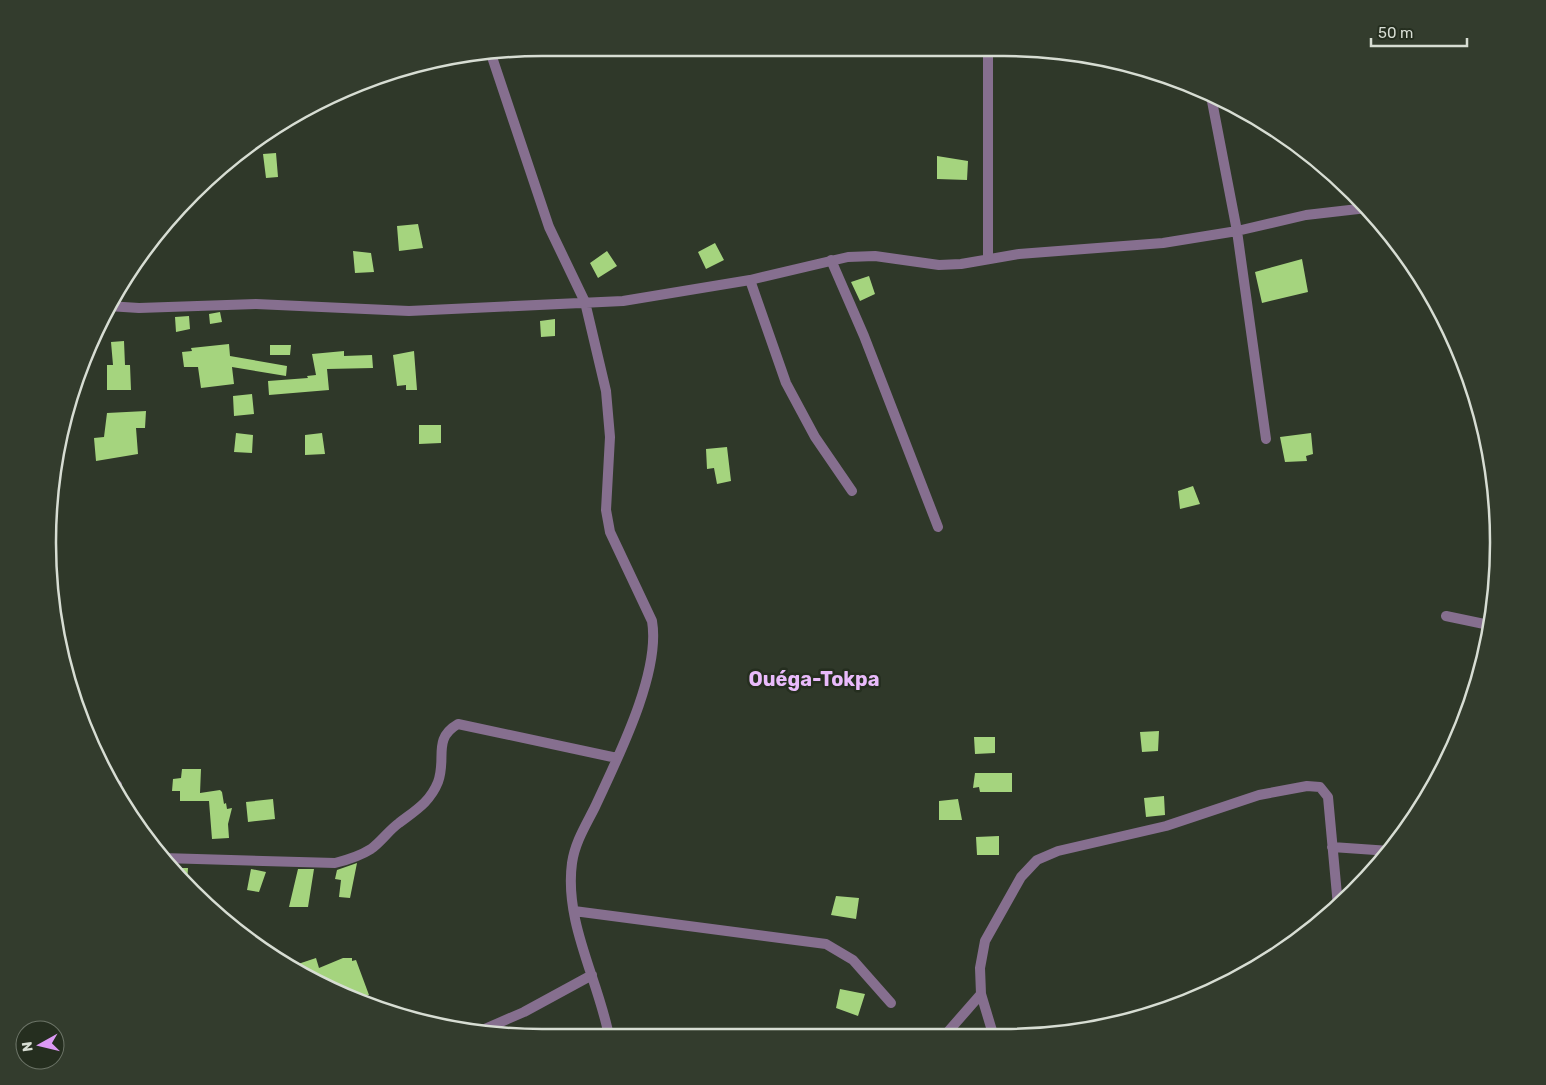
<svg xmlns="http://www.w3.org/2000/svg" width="1546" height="1085" font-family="Rubik,sans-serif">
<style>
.building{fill:#a5d47e}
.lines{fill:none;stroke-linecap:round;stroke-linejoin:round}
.street{stroke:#866f8f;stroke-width:10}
.labels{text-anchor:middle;stroke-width:5;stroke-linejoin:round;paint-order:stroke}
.quarter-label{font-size:20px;font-weight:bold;fill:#e9bbfb;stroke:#252e1f}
.rim{fill:none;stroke:#d7ddd3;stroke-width:2.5}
</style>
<rect width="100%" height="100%" fill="#2f3829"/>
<path class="building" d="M276 153 278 177 266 178 263 154Z
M937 156 968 161 967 180 937 179Z
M418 224 423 248 399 251 397 226Z
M715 243 724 260 706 269 698 252Z
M353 251 371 253 374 272 355 273Z
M607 251 617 266 598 278 590 263Z
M1302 259 1308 292 1262 303 1255 272Z
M869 276 875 294 860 301 851 282Z
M220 312 222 322 210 324 209 314Z
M189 316 190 329 176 332 175 317Z
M555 319V336L541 337 540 321Z
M124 341 125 365H130L131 390H107V365H113L111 342Z
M229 344 230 356 287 366 286 376 232 367 234 384 201 388 198 367H184L182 352 192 351 191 348Z
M270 345H291L290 355H270Z
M344 351V356L372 355 373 368 327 369 329 390 269 395 268 381 308 378 307 376 316 375 312 354Z
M414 351 417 390H406V385L397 386 393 355Z
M252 394 254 414 234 416 233 396Z
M146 411 145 428H136L138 454 96 461 94 438 104 437 107 413Z
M419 425H441V443L419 444Z
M236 433 253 435 252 453 234 452Z
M322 433 325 454 305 455V435Z
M1311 433 1313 454 1306 456 1307 461 1285 462 1280 437Z
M727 447 731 481 717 484 714 468 707 469 706 449Z
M1193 486 1200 504 1180 509 1178 491Z
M1159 731 1158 751 1142 752 1140 732Z
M974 737H995V753L975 754Z
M182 769H201L200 793 220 790 222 792 224 804 226 803 227 809 232 808 228 824 229 838 212 839 209 801H180V791H172L173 779 181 778Z
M975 773H1012V792H980L979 787 973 788Z
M1164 796 1165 815 1146 817 1144 798Z
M273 799 275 819 248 822 246 802Z
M958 799 962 820H939V801Z
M999 836V855H977L976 837Z
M357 863 350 898 339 897 341 880 335 879 337 870Z
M170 868H188L187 884 171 869Z
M251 869 266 872 259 892 247 890Z
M298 869H314L308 907H289Z
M836 896 859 898 856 919 831 915Z
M316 958 319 968 343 958H352V961L356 960 369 995 365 996 367 1003 352 997 349 989 340 993 324 987 301 973 298 964Z
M840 989 865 994 858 1016 836 1008Z"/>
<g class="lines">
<path class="street" d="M491 54 549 227 585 302 606 391 610 437 606 510 610 532 652 621C661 673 617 759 595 807 586 825 575 842 572 863 564 922 598 979 609 1036
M1211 96 1237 231 1266 439
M988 258V48
M831 260 864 336 938 527
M750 280 786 383 815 437 852 491
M108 306 139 308 256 304 409 311 623 301 750 280 848 257 875 256 939 265 961 264 1019 254 1163 243 1237 231 1306 215 1367 208
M1446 616 1489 625
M116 788 117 785
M1332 847 1390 851
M163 858 335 863C347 860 360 856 371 849 381 842 389 830 399 823 416 810 430 802 438 782 447 758 432 739 458 724L617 758
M574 911 826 944 853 960 891 1003
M480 1031 524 1012 592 975
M946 1034 981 994
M993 1034 981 994 980 968 985 941 1021 877 1037 860 1058 851 1166 826 1259 795 1307 786 1320 787 1328 797 1338 906"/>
</g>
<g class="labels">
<g class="quarter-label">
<text x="814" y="686">Ouéga-Tokpa</text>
</g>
</g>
<path d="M0 0H1546V1085H0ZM542 56H1004A486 486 0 0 1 1490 542V543A486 486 0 0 1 1004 1029H542A486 486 0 0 1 56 543V542A486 486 0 0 1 542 56Z" fill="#333c2d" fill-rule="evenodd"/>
<path class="rim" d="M542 56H1004A486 486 0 0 1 1490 542V543A486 486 0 0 1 1004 1029H542A486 486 0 0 1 56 543V542A486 486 0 0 1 542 56Z"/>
<g transform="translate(40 1045) rotate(262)"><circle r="24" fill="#252e1f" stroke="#6c7467"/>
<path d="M0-4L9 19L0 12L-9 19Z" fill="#dc99f4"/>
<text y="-8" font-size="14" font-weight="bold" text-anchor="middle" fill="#d7ddd3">N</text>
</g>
<path d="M1371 38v8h96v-8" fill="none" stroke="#d7ddd3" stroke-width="2.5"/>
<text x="1378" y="38" font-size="15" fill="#d7ddd3" stroke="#252e1f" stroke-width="4" paint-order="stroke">50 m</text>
</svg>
